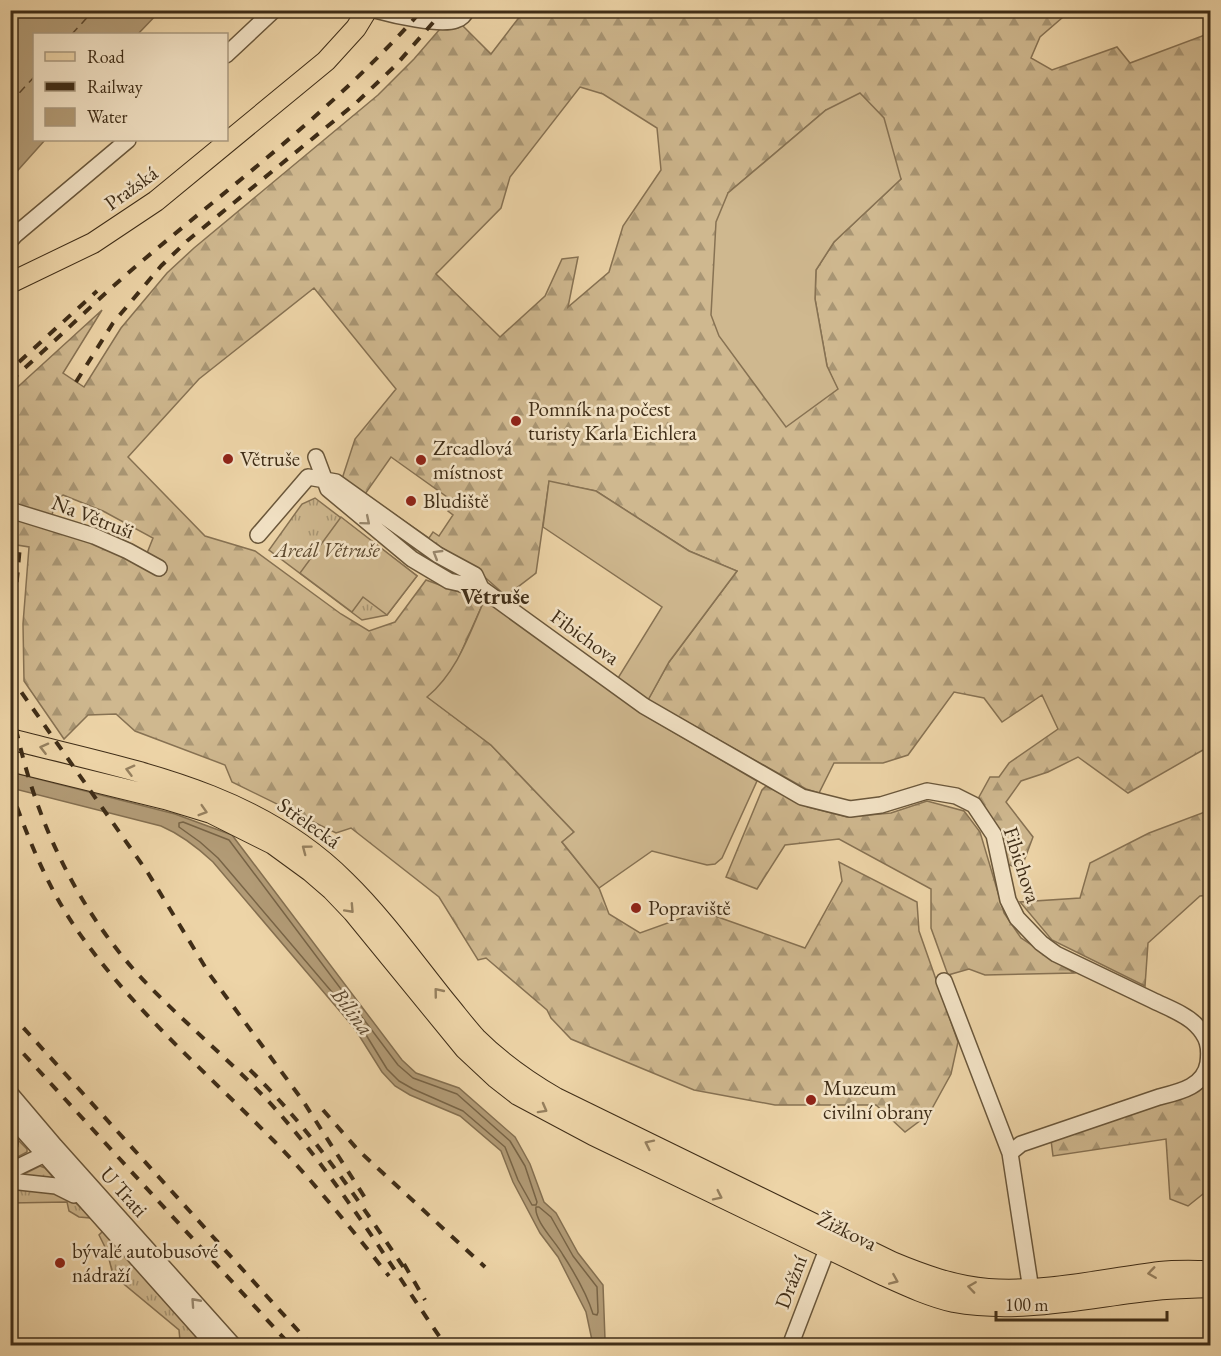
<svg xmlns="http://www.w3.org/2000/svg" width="1221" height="1356" font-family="'EB Garamond',serif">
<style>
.grass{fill:url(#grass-tufts);stroke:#877253;stroke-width:1.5}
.forest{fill:url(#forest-firs);stroke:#877253;stroke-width:1.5;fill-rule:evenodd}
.garden{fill:#cfb88f;stroke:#877253;stroke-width:1.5}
.water{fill:#b29b76;stroke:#846f50;stroke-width:1.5}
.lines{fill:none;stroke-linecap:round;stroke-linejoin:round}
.shore{stroke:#786446;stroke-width:1.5}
.ferry{stroke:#5c482f;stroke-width:1.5;stroke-dasharray:8 6;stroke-linecap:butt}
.minor-casing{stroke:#6a573b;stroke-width:18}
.major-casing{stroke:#3f2d17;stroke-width:22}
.minor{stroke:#f3e3c6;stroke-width:15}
.major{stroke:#edd4a7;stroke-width:20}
.rail{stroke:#3f2d17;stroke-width:4;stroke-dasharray:10 10;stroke-linecap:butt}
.oneway{stroke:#99886e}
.oneway2{stroke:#96805f}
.poi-dot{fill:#8f2418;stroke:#f3e3c6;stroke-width:2}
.labels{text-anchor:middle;stroke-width:5;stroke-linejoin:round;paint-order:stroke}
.street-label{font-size:21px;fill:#3f2d17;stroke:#f3e3c6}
.poi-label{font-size:21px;fill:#3f2d17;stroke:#f3e3c6;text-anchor:start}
.park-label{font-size:21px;font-style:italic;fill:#5c492f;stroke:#f3e3c6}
.neighbourhood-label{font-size:22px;font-weight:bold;fill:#3f2d17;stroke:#f3e3c6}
.water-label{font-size:22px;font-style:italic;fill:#5c482f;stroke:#f3e3c6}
</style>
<defs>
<pattern id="grass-tufts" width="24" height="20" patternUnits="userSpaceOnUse" patternTransform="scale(1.5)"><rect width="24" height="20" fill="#cfb88f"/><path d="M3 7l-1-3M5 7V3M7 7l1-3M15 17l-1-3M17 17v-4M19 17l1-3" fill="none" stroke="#a99674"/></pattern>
<pattern id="forest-firs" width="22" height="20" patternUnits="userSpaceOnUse" patternTransform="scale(1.5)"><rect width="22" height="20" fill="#cfb88f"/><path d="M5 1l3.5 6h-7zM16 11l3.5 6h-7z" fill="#a99674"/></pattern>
</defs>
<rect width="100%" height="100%" fill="#edd4a7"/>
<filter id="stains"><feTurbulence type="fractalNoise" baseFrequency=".00333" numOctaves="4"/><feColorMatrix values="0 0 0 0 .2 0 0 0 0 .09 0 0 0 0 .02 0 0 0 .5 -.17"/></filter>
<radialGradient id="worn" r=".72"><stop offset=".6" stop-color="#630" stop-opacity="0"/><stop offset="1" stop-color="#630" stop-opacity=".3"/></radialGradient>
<path class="grass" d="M315 498 417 576 387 615 362 620 269 550 302 504Z
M19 1141 27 1149V1152L14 1159 17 1142Z
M40 1166 45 1168 52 1176V1178L23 1176 24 1174Z
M10 1187C53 1190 61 1185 91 1218L79 1217 69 1211 67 1202 11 1203Z
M103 1231 205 1345H184L180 1341 179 1330 113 1275 107 1251 99 1235Z"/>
<path class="forest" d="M524 11H1070L1040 37 1031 58 1052 70 1117 47 1130 63 1210 33V746L1128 793 1078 757 1048 772 1021 781 1006 802 1033 837 1021 869 1006 864 979 797 990 777H999L1009 763 1058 729 1042 695 1002 722 984 698 954 692 908 755 883 763H834L819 793 806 789 648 700 669 662 737 571 689 551 596 491 549 482 536 573 506 596 479 572 341 482 355 439 396 389 314 288 199 379 128 457 205 536 255 551 341 614 369 631 395 622 426 580 484 601 454 668 438 688 428 697 491 745 574 832 562 842 599 888 609 914 640 933 701 911 805 948 842 881 839 862 917 902 919 931 958 1042 951 1074 929 1114 905 1132 876 1105H775L694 1090 571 1039 551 1018 547 1010 486 958 478 960 439 897 351 828 336 833 232 782 225 765 135 731 116 714 88 715 64 739 24 681 23 624 29 547 11 544 10 394 102 310 63 373 84 387 121 328 167 273 194 248 378 95 414 59 452 15 491 54ZM580 87 603 94 657 128 661 170 623 226 609 272 568 307 578 257 562 259 545 296 500 337 436 274 501 208 510 177ZM826 110 901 179 834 242 816 270 815 299 827 366 837 389 728 193ZM391 457 454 502 448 511 453 515 439 536 433 532 429 538 365 494ZM63 495 103 511 153 538 143 563 50 525 55 501Z
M766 786 808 807 847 817 891 813 927 801 964 811 980 832 1004 913 1021 938 1074 973 985 975 969 969 948 975 931 928V889L839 839 785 845 757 889 726 877 762 790Z
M1210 810V895L1200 896 1148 943 1145 986 1052 940 1020 902 1080 898 1090 863 1149 833Z
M1210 1075V1196L1203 1194 1188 1206 1170 1199 1166 1139 1053 1156 1051 1140 1206 1087Z"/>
<path class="garden" d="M860 93 884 118 901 179 834 242 816 270 815 299 827 366 838 389 786 427 719 336 711 315 716 222 728 193 826 110Z
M549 481 596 491 689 551 737 571 669 662 648 700 618 678 662 607 543 527Z
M341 517 417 576 387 615 363 597 352 612 300 573Z
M484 601 505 609 639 712 757 781 722 858 715 864 707 865 652 851 599 888 562 842 574 832 491 745 427 697C457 672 469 635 484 601Z"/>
<path class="water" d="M11 10 160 11 138 34H34V140H45L11 178Z
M11 772 175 814 232 835 402 1060 416 1073 459 1088 515 1137 530 1164 544 1202 556 1213 578 1253 603 1285 605 1339 608 1345H593L586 1312 558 1257 540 1233 513 1182 501 1151 460 1116 410 1095 395 1086 382 1072 355 1029 213 862C197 847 182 835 161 826L11 788Z"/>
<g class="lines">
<path class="shore" d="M183 822 229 840 398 1065 413 1078 457 1094 510 1141 525 1166 537 1202 536 1205H532L518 1180 505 1147 463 1111 413 1089 399 1081 387 1069 360 1025 218 858 200 842 179 827V823Z
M536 1207H539L551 1217 573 1256 597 1287 598 1312 597 1315 593 1314C587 1294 574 1272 563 1255 556 1242 534 1221 536 1207Z"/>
<path class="ferry" d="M72 34 94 10
M10 103 34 77"/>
<g class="minor-casing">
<path id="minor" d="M375 10C393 15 440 26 456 20 462 18 464 15 467 10
M226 55 274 10
M10 241 15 235 128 140
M316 457 328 489 412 559 449 581 481 588 644 706 802 797 850 809 881 805 927 791 956 796 974 805 994 835 1008 900 1017 918 1041 943 1056 954C1088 969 1120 985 1152 1000 1166 1007 1186 1014 1196 1025 1208 1037 1210 1047 1208 1063 1204 1087 1179 1092 1159 1097L1021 1144 1010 1153 1031 1290
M10 510 94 536 128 551 159 568
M258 535 308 477 336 482 438 555 475 575 481 588
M944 981 1010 1153
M10 1093 55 1146 234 1346
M10 1116 215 1346
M10 1140V1144
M10 1171 43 1155 50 1150
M10 1181 56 1186 74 1195
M790 1346 831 1239"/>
</g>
<g class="major-casing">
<path id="major" d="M10 283 93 243 156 201 326 61 356 28 367 10
M10 739C130 770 254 790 345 881 383 918 414 962 447 1003 457 1015 466 1027 476 1038 500 1062 527 1081 556 1098L892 1262C923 1275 954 1286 988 1289 1046 1293 1103 1279 1160 1272 1177 1270 1194 1271 1210 1271
M10 761 165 799 211 813 273 844 310 871 332 890 353 912 465 1049 495 1077 518 1095 593 1135 885 1276C907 1286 931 1297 954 1302 1021 1314 1089 1297 1155 1290 1173 1288 1192 1288 1210 1287"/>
</g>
<use href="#minor" class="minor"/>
<use href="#major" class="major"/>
<path class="rail" d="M19 362 97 291
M10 381C55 342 96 300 141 262 237 181 339 105 422 10
M76 382 113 323 161 266 187 241 356 103 396 65 444 10
M14 662 13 623 20 546
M10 676 148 873 210 975 303 1101 369 1204
M12 709C31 812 75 910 149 986 191 1029 239 1068 279 1113 342 1185 392 1268 446 1346
M10 788C27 835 45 882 73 924 128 1006 205 1071 274 1141 315 1183 352 1230 389 1276
M10 1013 312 1346
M10 1039 291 1346
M250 1070C311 1129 359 1201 406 1271
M323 1110 358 1150 485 1267
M404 1264 425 1300"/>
</g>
<defs><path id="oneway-chevron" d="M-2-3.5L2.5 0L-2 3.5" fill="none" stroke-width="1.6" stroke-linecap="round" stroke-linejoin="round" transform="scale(1.5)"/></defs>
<g class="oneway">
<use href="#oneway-chevron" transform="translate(366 521) rotate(40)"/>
<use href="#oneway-chevron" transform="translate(437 554) rotate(-149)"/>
<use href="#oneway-chevron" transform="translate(195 1302) rotate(-132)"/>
</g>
<g class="oneway2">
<use href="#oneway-chevron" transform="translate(44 748) rotate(-166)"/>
<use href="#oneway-chevron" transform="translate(130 770) rotate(-165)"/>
<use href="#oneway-chevron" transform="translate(203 811) rotate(17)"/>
<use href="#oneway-chevron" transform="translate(306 849) rotate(-143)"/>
<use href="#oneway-chevron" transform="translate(350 909) rotate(47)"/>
<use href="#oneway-chevron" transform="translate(438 992) rotate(-129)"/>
<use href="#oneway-chevron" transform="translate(543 1109) rotate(29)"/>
<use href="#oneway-chevron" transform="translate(649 1144) rotate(-154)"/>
<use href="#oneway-chevron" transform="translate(718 1196) rotate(26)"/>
<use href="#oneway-chevron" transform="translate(1152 1273) rotate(172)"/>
<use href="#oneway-chevron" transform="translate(894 1280) rotate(23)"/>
<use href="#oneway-chevron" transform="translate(972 1287) rotate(-172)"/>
</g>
<g class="poi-dot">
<circle cx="516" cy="421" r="6"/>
<circle cx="228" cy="459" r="6"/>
<circle cx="421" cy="460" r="6"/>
<circle cx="411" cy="501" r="6"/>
<circle cx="636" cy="908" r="6"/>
<circle cx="811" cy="1100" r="6"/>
<circle cx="60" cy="1263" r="6"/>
</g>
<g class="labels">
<g class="street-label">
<text transform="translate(131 188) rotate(-36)" y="7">Pražská</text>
<text transform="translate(93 517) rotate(21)" y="7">Na Větruši</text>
<text transform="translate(585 637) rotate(36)" y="7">Fibichova</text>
<text transform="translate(309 823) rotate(35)" y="7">Střelecká</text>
<text transform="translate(1022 865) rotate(72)" y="7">Fibichova</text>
<text transform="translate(124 1192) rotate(48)" y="7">U Trati</text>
<text transform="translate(847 1231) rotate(26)" y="7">Žižkova</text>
<text transform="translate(791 1282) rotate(-69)" y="7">Drážní</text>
</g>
<g class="poi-label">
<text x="528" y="416">Pomník na počest<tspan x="528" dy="24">turisty Karla Eichlera</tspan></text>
<text x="433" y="455">Zrcadlová<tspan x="433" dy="24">místnost</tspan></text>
<text x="240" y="466">Větruše</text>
<text x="423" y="508">Bludiště</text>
<text x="648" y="915">Popraviště</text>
<text x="823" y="1095">Muzeum<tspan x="823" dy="24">civilní obrany</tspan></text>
<text x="72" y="1258">bývalé autobusové<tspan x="72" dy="24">nádraží</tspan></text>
</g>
<g class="park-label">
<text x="327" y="557">Areál Větruše</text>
</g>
<g class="neighbourhood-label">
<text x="495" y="604">Větruše</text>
</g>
<g class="water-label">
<text transform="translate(353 1011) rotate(53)" y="8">Bílina</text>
</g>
</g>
<rect width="1221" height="1356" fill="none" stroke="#edd4a7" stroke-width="36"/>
<rect x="12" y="12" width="1197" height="1332" fill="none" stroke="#3f2d17" stroke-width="3"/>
<rect x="18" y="18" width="1185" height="1320" fill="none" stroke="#3f2d17" stroke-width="1.5"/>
<rect x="33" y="33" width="195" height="108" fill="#f3e3c6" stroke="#ab9a80" stroke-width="1.5"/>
<rect x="45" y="52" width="30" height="9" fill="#edd4a7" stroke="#ab9a80" stroke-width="1.5"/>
<text x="87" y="63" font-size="18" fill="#3f2d17">Road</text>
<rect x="45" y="82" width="30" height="9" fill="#3f2d17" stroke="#ab9a80" stroke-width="1.5"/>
<text x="87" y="93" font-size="18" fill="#3f2d17">Railway</text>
<rect x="45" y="108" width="30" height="18" fill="#b29b76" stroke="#ab9a80" stroke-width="1.5"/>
<text x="87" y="123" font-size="18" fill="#3f2d17">Water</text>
<path d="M996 1311v9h171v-9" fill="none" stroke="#3f2d17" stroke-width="3"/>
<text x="1005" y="1311" font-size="18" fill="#3f2d17" stroke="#f3e3c6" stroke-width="4.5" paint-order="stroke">100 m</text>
<rect width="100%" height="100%" filter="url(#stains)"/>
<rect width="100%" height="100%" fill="url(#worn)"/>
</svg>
